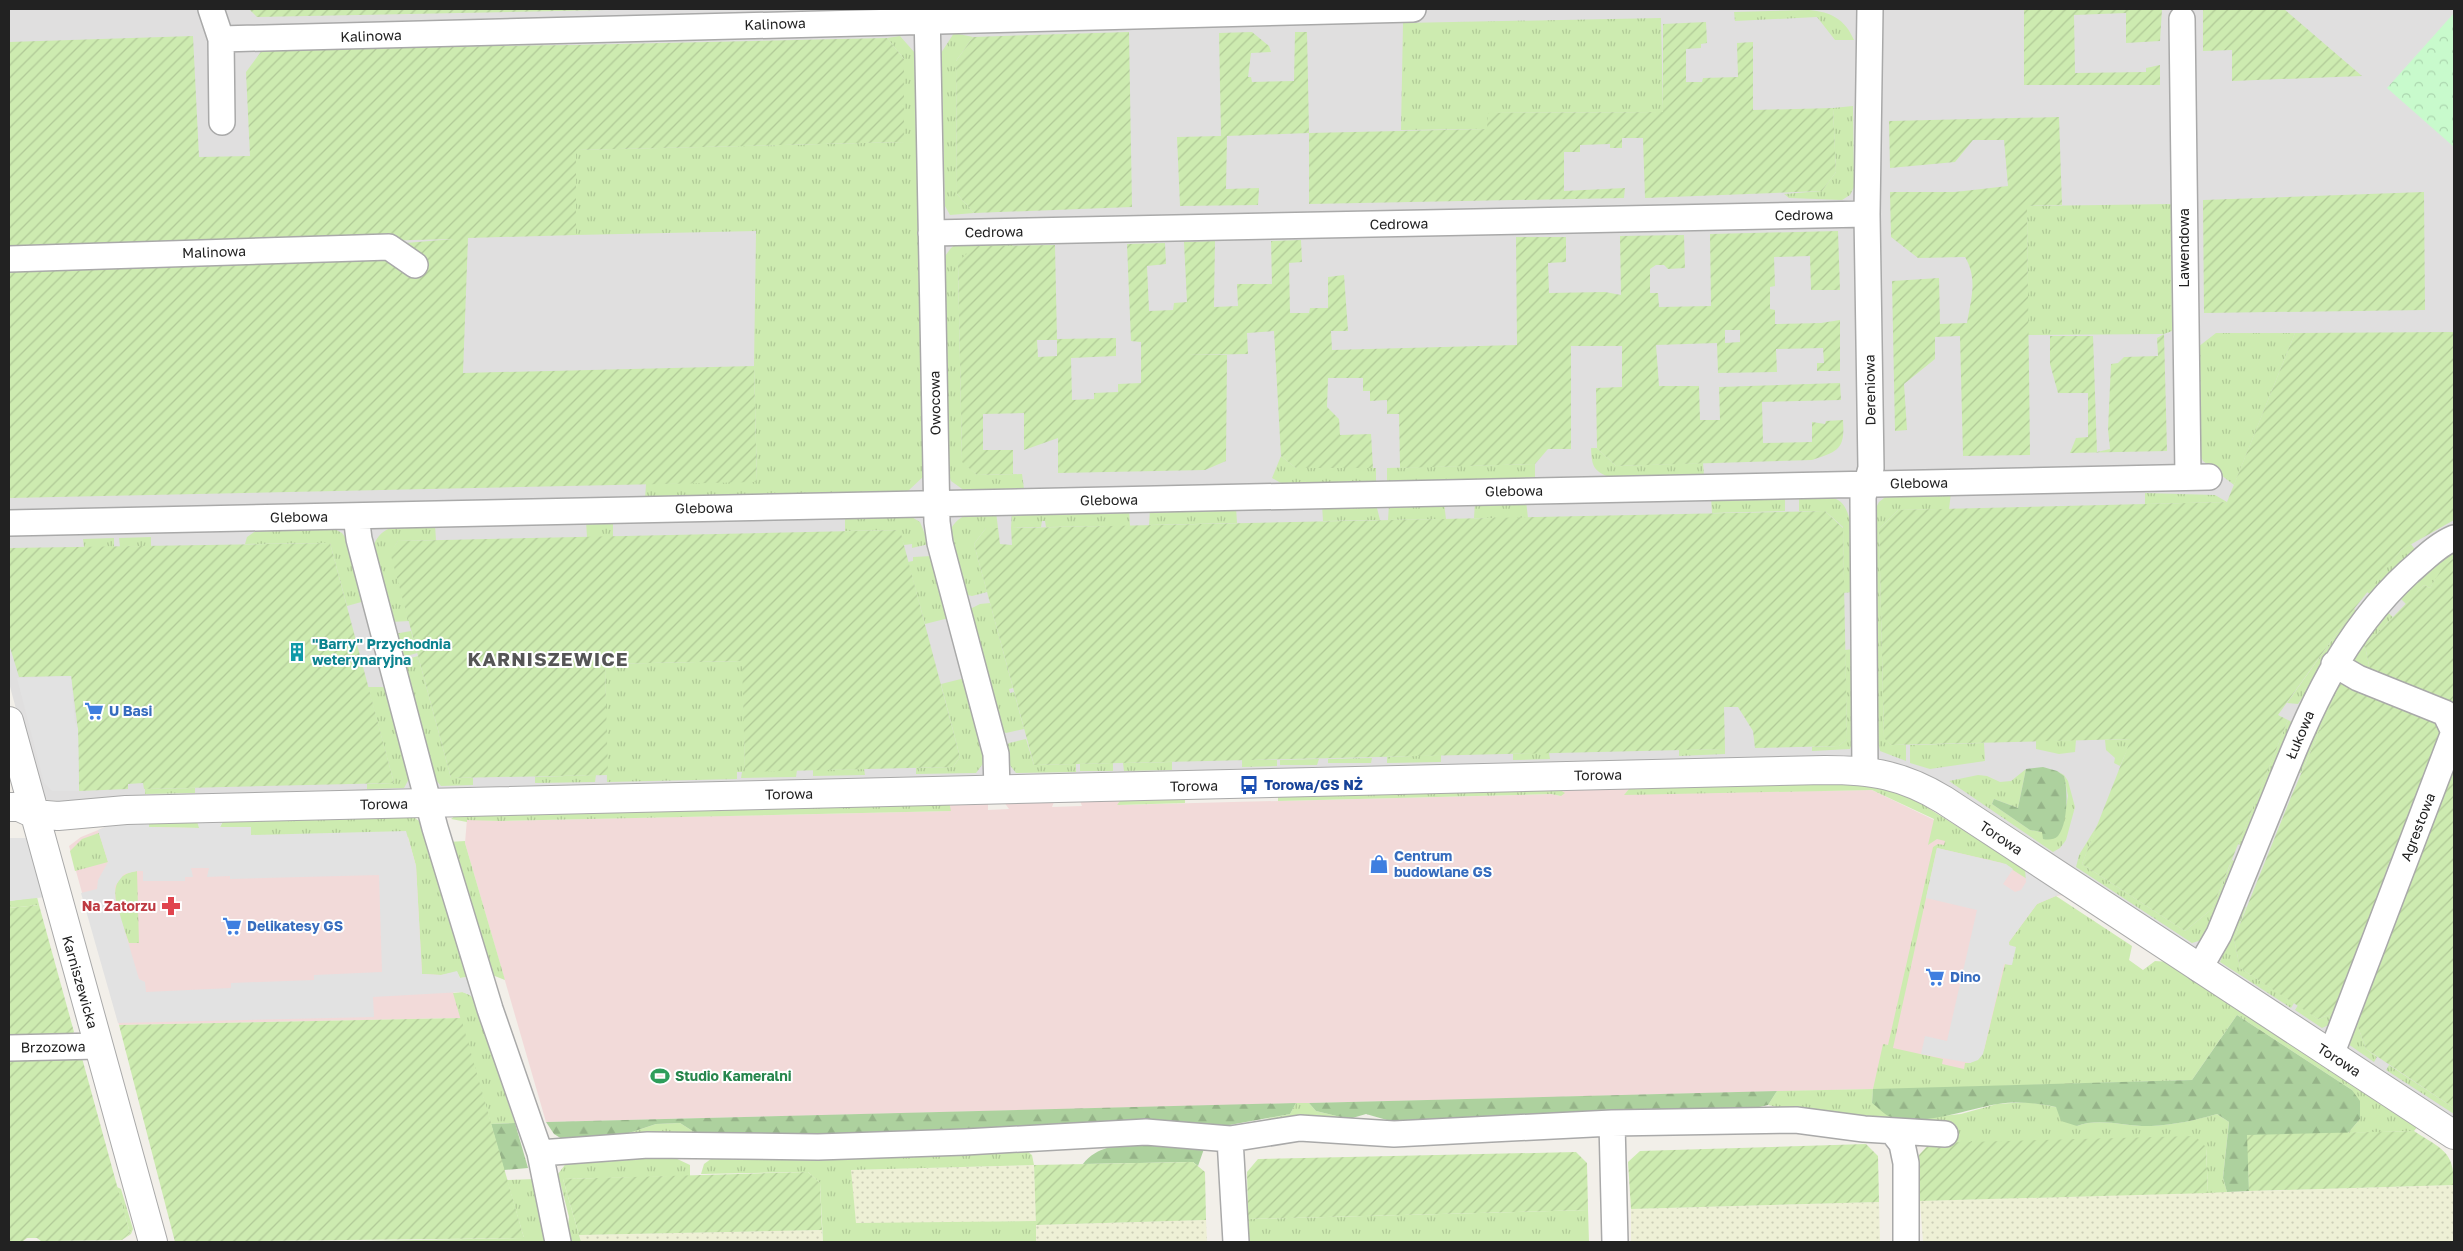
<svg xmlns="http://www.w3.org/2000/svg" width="2463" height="1251" font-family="'Golos Text',sans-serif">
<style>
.residential{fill:#e0dfdf}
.commercial{fill:#f2dad9}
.farmland{fill:url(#farmland-dots)}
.grass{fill:url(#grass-tufts)}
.forest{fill:url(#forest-firs)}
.park{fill:url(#park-crowns)}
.garden{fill:url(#garden-furrows);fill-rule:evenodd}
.parking{fill:#e2e2e2;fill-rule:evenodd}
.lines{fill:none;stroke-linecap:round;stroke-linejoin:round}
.minor-casing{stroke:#a9a9a9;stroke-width:28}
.tertiary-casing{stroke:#a9a9a9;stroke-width:30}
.minor{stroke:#fff;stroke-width:25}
.tertiary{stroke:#fff;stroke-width:28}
.labels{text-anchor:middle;stroke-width:4;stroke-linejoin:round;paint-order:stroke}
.street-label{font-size:14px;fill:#222;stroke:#fff}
.culture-label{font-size:14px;font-weight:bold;fill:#0d838f;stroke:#fff;text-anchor:start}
.shop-label{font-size:14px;font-weight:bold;fill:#366cbe;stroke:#fff;text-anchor:start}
.transit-label{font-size:14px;font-weight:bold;fill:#164399;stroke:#fff;text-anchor:start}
.health-label{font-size:14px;font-weight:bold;fill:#be3a42;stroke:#fff;text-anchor:end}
.leisure-label{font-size:14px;font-weight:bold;fill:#27864d;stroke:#fff;text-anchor:start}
.district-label{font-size:19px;font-weight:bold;letter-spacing:1px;fill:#555;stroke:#fff}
</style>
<defs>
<pattern id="farmland-dots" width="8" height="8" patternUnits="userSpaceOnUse" patternTransform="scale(1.25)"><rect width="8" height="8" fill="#eef0d5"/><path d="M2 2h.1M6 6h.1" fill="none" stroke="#ccceb7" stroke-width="1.8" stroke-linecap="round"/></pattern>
<pattern id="grass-tufts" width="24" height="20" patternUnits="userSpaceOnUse" patternTransform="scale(1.25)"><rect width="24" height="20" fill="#cdebb0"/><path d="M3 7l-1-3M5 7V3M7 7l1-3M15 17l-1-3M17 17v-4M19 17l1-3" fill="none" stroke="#b0c997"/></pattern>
<pattern id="forest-firs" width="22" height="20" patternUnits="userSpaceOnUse" patternTransform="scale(1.25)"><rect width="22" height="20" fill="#add19e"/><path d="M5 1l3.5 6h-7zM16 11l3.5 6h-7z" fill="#95b388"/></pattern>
<pattern id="park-crowns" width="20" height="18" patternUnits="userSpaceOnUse" patternTransform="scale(1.25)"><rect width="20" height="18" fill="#c8facc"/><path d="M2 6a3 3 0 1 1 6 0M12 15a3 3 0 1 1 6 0" fill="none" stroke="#acd6af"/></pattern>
<pattern id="garden-furrows" width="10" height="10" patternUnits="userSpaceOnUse" patternTransform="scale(1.25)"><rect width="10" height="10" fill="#cdebb0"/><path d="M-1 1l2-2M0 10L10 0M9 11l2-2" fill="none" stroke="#b0c997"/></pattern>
</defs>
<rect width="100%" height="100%" fill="#f2efe9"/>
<path class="residential" d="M9 9H2454V1124L1937 784 68 802 47 800 38 790 9 683Z"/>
<path class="commercial" d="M1632 785 1625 794 1872 790 1957 831 2065 895 2056 896 1995 1080 1873 1089 546 1122 465 843 467 819 499 821 950 811 949 801H988V810L1009 809 1004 802H1054L1052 807 1082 806 1080 801 1122 798 1118 805 1551 794 1561 796 1555 787Z
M108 826 406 831 461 1018 119 1025 69 846 81 837Z"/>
<path class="farmland" d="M1034 1165 1036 1221 856 1224 850 1170Z
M2454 1185V1242H1923L1920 1201Z
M1879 1202 1880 1242H1631V1209Z
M1206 1220 1207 1242H1036V1225Z
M822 1230 823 1242H581L579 1235Z"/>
<path class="grass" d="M1809 10C1831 12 1845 19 1854 40H1835L1817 17 1735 21 1734 12Z
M1661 18 1663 112 1489 113 1488 129 1401 130 1403 23Z
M954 33 973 37 956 61 957 194 974 213 950 215 945 206 941 53Z
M900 36 915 53 925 475 908 491 645 499 646 484 757 481 754 366 756 231 576 235 575 150 904 142V59L887 38Z
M1853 106 1854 187 1850 195 1842 200 1789 198 1784 194 1822 191 1836 172 1833 108Z
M2171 204 2172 331 2164 334 2028 335 2027 206Z
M1007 237 1013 246 958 262 962 461 977 475 1022 474 1024 489 965 491 951 481 947 469 942 260 951 248 961 240Z
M2216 333H2295L2234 485 2203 461 2197 448 2198 347Z
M1591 448H1597L1616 466 1703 463 1704 476 1609 477C1592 470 1592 465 1591 448Z
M1281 456 1296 468H1376V482L1281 483 1272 478Z
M1535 464V479L1387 483V468Z
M1951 493 1949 509 1898 510 1879 529 1884 737 1891 745H1906V761L1880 751 1877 738 1873 514 1879 502 1889 494Z
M2145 493 2215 495 2227 502 2145 504Z
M1785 496V511L1712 513 1711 497Z
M1799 496C1812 496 1826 494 1838 500 1858 511 1852 571 1852 592L1844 593 1843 527 1825 511H1799Z
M1526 501 1528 518H1474L1475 502Z
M1444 503 1446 519 1388 520 1389 504Z
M1376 504 1380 520 1323 521 1322 505Z
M1236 507 1237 523 1149 525 1150 509Z
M1129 509 1130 526 1046 527 1045 521H1042L1041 527 1011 528 1012 512Z
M996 512 998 528H986L974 544 987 592 972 596 963 594 950 531C959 511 977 513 996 512Z
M845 515 910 516 920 522 929 544 912 548V544L904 545 899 530 845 531Z
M586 521H613V537H587Z
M435 525 436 540 398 541 391 552 409 621 391 622 373 548C381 519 411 526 435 525Z
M331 527 342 533 348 541 365 601 347 606 330 543 245 544 247 537 260 528Z
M151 537V546L120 547 119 538Z
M114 538V547H84L83 539Z
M2411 544 2416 551 2374 597 2367 592 2401 550Z
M2454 548V558L2443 568 2430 588 2424 585 2406 604 2398 596Z
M932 556 949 618 925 624 908 562 913 561V557Z
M990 603 1013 688 1009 689 1010 693 1014 692 1024 729 1006 733 1000 730 968 610 980 604Z
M2354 609 2360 614 2298 704 2287 703Z
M2385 610 2393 617 2365 646 2370 670 2354 669 2351 655Z
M411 631 417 653 400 658 394 634Z
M1853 649 1854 740 1850 749 1812 751V747L1839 746 1847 739 1845 650Z
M418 656 451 778H473V785L441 786 435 779 400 661Z
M743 661 745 771 797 770 796 777 741 778 742 772H737V779L607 782 605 664Z
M965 678 985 761 976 773 916 774V768L953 767 960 757 941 684Z
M2340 680 2444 725 2394 870 2387 867 2401 841 2340 685 2301 773 2295 771Z
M368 687H382L388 689 410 777 404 788 367 789V784L394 783Z
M2288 720 2292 722 2242 846 2238 844Z
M1026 739 1034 765 1076 764V772L1016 773 1009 764 1004 748 1009 743Z
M2132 739 2120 766 2114 763 2115 758 2106 750 2105 740Z
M2076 740 2075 752 2059 754 2036 749V741Z
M1984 743 1985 761 1930 769 1910 763V745Z
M1725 749V754L1679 756V750Z
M1533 753H1549L1550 759 1513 760V754Z
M1441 755V762L1387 763V757Z
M1372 758 1371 763H1328V759Z
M1319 759 1317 765H1280V760Z
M1242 760H1277V766L1242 767Z
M1172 762V770L1124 771 1123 763Z
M1113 763V771H1080V764Z
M864 769 865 775 813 776V770Z
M2026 769 2018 808 1994 799 1992 804 2030 830 2042 832 2062 828 2068 796 2064 776 2057 771 2064 775 2068 781 2075 807 2066 840 2060 848 2053 852 1949 781 1978 775 1987 776 2000 782 2011 781Z
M596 775 595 782 535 783V777Z
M1728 782 1868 784 1909 796 2025 869 2027 879 2002 863 1937 848 1893 1048 1943 1059 1942 1064 1964 1069 1965 1063H1970L1984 1050 2005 964 2011 965 2009 942 2037 904 2056 896 2132 946 2129 960 2143 970 2155 961 2170 962 2419 1125 2414 1131 2348 1133 2360 1119 2352 1090 2237 1015 2192 1080 1873 1090 1872 1103 1912 1119 1961 1114 1997 1104 2028 1102 2056 1107 2077 1126C2099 1117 2127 1127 2151 1126 2174 1125 2195 1120 2217 1114L2229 1122 2223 1178 2227 1192 2208 1193 2206 1147 1930 1143 1768 1105 1777 1091 1873 1089 1883 1044 1888 1045 1933 847 1938 844 1944 845 1945 841 1937 839 1928 845 1934 819 1872 790 1624 795 1632 785Z
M1555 787 1565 793 1561 796 1551 794 1278 801V794Z
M195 788V793L145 794V789Z
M1185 796V803L1117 805 1122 798Z
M949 801 951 811 499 821 467 820V822L451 819 456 815Z
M412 816 422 823 469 977 460 978 457 972 441 975 422 974 416 866 408 837 251 835V827H220L223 821Z
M149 821H197L200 828 149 827Z
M2098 824 2082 864 2185 931 2212 909 2232 860 2236 862 2222 902 2202 940 2192 943 2076 867 2079 855Z
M99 833 108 862 75 871 70 851 82 839Z
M465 841V843L505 980 487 973 448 842Z
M137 871 139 943H129C122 920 98 876 137 871Z
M37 897 39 905 9 908V901Z
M2241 905 2246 907 2234 939 2240 968 2294 1003 2291 1008 2220 962Z
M2374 968 2377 969 2357 1024 2366 1049 2377 1057 2374 1062 2348 1044Z
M463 992 470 995 475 1000 486 1038 515 1123 491 1124 453 993Z
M2298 1005 2318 1019 2334 1013 2331 1024 2322 1028 2295 1010Z
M2389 1065 2454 1108V1114L2386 1070Z
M1296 1103H1309L1316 1111 1349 1119 1323 1117 1265 1119 1290 1114Z
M680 1123 702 1137 611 1139 656 1124Z
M1023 1148 1032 1155 1034 1165 851 1170 856 1223 1036 1221V1242H823L820 1183 808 1172 701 1174 704 1164 715 1156 968 1155Z
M673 1157 690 1165V1176L563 1179 581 1242H566L569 1217 558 1174 567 1162Z
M535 1179 551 1242H311L524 1238 507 1180Z
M117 1187 121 1189 133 1229 131 1234 122 1240 130 1233Z
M1588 1210 1589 1242H1249L1248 1219Z"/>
<path class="forest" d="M2043 767 2057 771 2064 776C2068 790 2068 824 2058 836 2054 840 2048 840 2043 839L2042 832 2030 830 1992 804 1994 799 2018 808 2026 769Z
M2237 1015 2352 1090 2360 1101V1119L2348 1133 2248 1136 2249 1191 2227 1192 2223 1178 2229 1122 2217 1114C2196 1120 2174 1125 2151 1126 2127 1127 2099 1117 2077 1126L2061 1121 2056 1107C2036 1103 2018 1101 1998 1104 1966 1109 1923 1127 1891 1117 1884 1115 1878 1107 1872 1103L1873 1089 2192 1080Z
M1777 1091 1768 1105 1742 1111 1411 1120H1387L1366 1114 1349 1119 1316 1111 1309 1103Z
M1296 1103 1290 1114 1213 1128 702 1137 680 1123 656 1124 611 1139H562L554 1134 546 1122Z
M515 1123 528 1168 504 1170 491 1124Z
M1140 1143 1205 1146 1198 1166 1193 1162 1083 1164C1097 1146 1118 1145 1140 1143Z"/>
<path class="park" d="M2454 13V147L2387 88Z"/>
<path class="garden" d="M249 9H655L257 17Z
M2024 9H2162L2160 41 2126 43V13L2074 15 2075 73 2146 72V68L2160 65V85H2024Z
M2203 9H2284L2362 76 2232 81V50L2203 51Z
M1706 22 1707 43 1701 44V48L1686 49V82H1702L1703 78 1738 77 1737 43 1753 42V110L1833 108 1836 172 1822 191 1645 198 1643 138H1622V148H1610V144L1580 145V152H1564V191L1625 188 1624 198 1309 204V133L1227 136 1226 189 1259 188 1258 205 1180 206 1177 137 1221 136 1219 33 1252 32 1269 46 1271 52 1251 53 1248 77H1251L1252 82 1294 81 1295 32H1307L1309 133 1487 129 1488 113 1663 112V24Z
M1129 32 1132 207 974 213 957 194 956 61 973 37Z
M193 36 199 157 250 156 246 72 263 49 574 45 887 38 904 59V142L576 150V235L468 238 463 373 754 366 757 482 9 498V267L224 258 454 239 9 250V42Z
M2059 117 2062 205 2027 206 2030 455 1963 456 1960 336 1935 337V359L1904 384 1907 430 1895 431 1892 281 1939 278 1940 324 1967 323C1971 299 1978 279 1965 257L1918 258 1891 237 1890 192H1955L2008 186 2004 140H1973L1955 162 1890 168 1889 121Z
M2424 192 2425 310 2204 313 2203 200Z
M1838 231 1840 290H1811L1810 256 1774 257 1775 286 1770 287V309L1775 310V324L1821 323 1840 320V371H1817V363H1824L1823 348 1776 349 1777 372 1718 373 1717 343 1656 345 1659 386H1699L1700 420H1720L1719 387 1840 383 1841 400 1762 402 1763 443 1812 442V422L1825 424 1826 421 1843 420C1845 449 1839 451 1812 460L1616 466 1597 448 1596 388 1622 387V346H1571V449H1548L1535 464 1400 468 1399 414H1387V400L1370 401V391H1363V378H1328L1327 407 1339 419 1340 435 1371 434 1373 468H1296L1281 456 1274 331 1247 333 1248 354 1185 355H1227L1226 461 1205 470 1058 473V438L1024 450V413L983 414V450H1013V474L977 475 962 462 958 262 975 246 1055 245 1057 339 1116 338V356L1071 358 1072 400 1094 399V393L1118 392V384L1141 383V342L1131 341 1127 244 1165 243 1166 264 1147 266 1149 311 1173 310 1174 303 1187 302 1184 242 1215 241 1214 307 1238 306 1237 284H1272L1271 241 1301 240 1302 262 1289 263 1290 313H1309L1310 308H1328V277L1344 275 1348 331H1331L1332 350 1517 345 1516 237H1566V262L1548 263 1549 293 1605 292 1621 295 1620 236 1684 235 1685 268 1668 269 1664 265H1656L1650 269V293H1658L1659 307 1711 306 1710 234ZM1740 330V342L1725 343V330ZM1037 340H1057V356L1038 357Z
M2454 332V520L2401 550 2354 609 2278 715 2288 720 2212 909 2185 931 2082 864 2131 739 1891 745 1884 738 1879 529 1898 510 2227 502 2295 333Z
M2164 334 2167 451 2070 453 2076 438 2088 437V393H2058L2050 364V336H2093L2097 452 2110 449 2108 429 2111 364 2118 363 2124 357 2158 356 2157 338Z
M1825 511 1843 528 1847 739 1839 746 1755 748 1753 731 1738 707H1724L1725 749 1034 765 974 544 986 528H998L1000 544 1012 545 1011 528Z
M900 530 960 757 953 767 745 772 742 661 605 664 608 775 451 778 390 552 398 541Z
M330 543 394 783 144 789 143 783 128 784V789L79 791 78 730 71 676 19 677 9 644V548Z
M2454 558V708L2451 703 2370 670 2365 646 2424 585 2430 588 2443 567Z
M2340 684 2434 722 2440 735 2400 840 2387 867 2384 881 2334 1013 2318 1019 2240 968 2234 939 2291 797Z
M2454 766V1108L2366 1049 2357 1024Z
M39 905 74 1032 70 1036 9 1038V908Z
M461 1018 524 1238 175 1242 119 1025Z
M9 1055 82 1058 130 1233 122 1240 41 1241 37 1238H27L23 1241H9Z
M2414 1131C2441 1149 2454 1150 2454 1185L2249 1191 2247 1135Z
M2195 1136 2206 1147 2208 1193 1920 1201 1919 1155 1930 1143Z
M1866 1144 1878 1156 1879 1202 1631 1209 1628 1162 1640 1151Z
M1576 1152 1587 1163 1588 1210 1248 1219 1247 1172 1258 1159Z
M1193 1162 1205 1172 1206 1220 1036 1225 1034 1165Z
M808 1172 820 1183 822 1230 579 1235 563 1179Z"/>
<path class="parking" d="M71 676 75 722 78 729 79 791H52L44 783 17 678Z
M149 821V827L199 828 197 821H223L220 827H251V835L406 831 416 866 422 974 441 975 457 971 460 978 469 977 475 1000 470 995 462 992 373 997 374 1017 118 1023 81 893 97 889 98 880 108 862 98 830 110 825ZM191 868H209L207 877 230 876V879L379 875 382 972 314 975V980L231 983V988L146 992 145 982 139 979 115 898V886L124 874 137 871H143V881H185V877H193Z
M9 838H29L46 897 9 901Z
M1937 848 2006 864 2013 869 2003 884 2015 892 2021 890 2026 882 2025 869 2065 895H2058L2037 904 2009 942V945L2016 947 2012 965 2004 964 1983 1054 1978 1060 1970 1063 1921 1054 1925 1036 1947 1041 1977 910 1926 898Z"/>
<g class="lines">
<g class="minor-casing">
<path id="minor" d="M211 9 221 39 222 122
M927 9 937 522 940 543 996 754 997 790
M2182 19 2188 477
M221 39 1413 9
M931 233 1867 214
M9 259 389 247 415 265
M356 516 359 539 435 828 490 1009 540 1153 558 1242
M9 523 2209 477
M1865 771 1863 497 1871 468 1867 214 1870 9
M2199 969 2219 934C2238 887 2257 840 2276 794 2310 709 2341 635 2409 572 2423 560 2437 545 2454 538
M9 1048 98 1046
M2331 1055 2454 732 2445 713 2358 678 2334 664
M1612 1123 1615 1242
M1892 1131 1902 1144 1906 1163V1242
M1230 1139 1236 1242
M540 1153 648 1145 818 1147 965 1142 1146 1132 1230 1139 1300 1128 1394 1134 1612 1123 1796 1120 1864 1129 1945 1134"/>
</g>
<g class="tertiary-casing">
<path id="tertiary" d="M9 721 153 1242
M9 807H19L34 814 58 816 126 810 1825 770C1872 770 1903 775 1944 800L2454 1135"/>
</g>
<use href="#minor" class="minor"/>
<use href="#tertiary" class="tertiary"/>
</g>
<defs>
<g id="building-bare" transform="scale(1.5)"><path d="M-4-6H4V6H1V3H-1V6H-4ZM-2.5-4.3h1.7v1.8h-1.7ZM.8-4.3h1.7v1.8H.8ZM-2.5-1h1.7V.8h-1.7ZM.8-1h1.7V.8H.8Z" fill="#0f9aa8" stroke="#fff" stroke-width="2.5" paint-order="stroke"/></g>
<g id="supermarket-bare" transform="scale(1.5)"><path d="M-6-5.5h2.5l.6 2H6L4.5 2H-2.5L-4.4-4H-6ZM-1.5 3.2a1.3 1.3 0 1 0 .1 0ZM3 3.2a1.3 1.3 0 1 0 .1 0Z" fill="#3f7fe0" stroke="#fff" stroke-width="2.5" paint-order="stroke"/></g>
<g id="bus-bare" transform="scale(1.5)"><path d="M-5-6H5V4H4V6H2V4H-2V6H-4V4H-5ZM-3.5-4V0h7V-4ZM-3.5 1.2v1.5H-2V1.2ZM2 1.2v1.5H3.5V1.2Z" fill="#1a4fb4" stroke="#fff" stroke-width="2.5" paint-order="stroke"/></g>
<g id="shop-bare" transform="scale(1.5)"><path d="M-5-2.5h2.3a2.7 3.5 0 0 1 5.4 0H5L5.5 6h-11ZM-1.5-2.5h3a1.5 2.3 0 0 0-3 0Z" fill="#3f7fe0" stroke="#fff" stroke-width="2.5" paint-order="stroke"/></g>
<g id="pharmacy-bare" transform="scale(1.5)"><path d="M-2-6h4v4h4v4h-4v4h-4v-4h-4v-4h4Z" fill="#e0444e" stroke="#fff" stroke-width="2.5" paint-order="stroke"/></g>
<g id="stadium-bare" transform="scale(1.5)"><path d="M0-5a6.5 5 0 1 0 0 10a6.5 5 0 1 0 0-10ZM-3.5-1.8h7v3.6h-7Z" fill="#2e9e5b" stroke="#fff" stroke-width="2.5" paint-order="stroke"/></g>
</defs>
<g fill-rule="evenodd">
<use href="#building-bare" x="297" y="652"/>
<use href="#supermarket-bare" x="94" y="711"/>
<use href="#bus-bare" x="1249" y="785"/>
<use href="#shop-bare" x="1379" y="864"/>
<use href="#pharmacy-bare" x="171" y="906"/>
<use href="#supermarket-bare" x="232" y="926"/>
<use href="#supermarket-bare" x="1935" y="977"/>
<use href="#stadium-bare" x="660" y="1076"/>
</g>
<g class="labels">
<g class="street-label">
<text transform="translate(775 24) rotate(-2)" y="5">Kalinowa</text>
<text transform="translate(371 36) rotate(-2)" y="5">Kalinowa</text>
<text transform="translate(1804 215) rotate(-1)" y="5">Cedrowa</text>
<text transform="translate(1399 224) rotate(-1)" y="5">Cedrowa</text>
<text transform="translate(994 232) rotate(-1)" y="5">Cedrowa</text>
<text transform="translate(2184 248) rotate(-90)" y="5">Lawendowa</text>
<text transform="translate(214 252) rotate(-2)" y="5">Malinowa</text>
<text transform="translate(1870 390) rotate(-91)" y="5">Dereniowa</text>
<text transform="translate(935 403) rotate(-91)" y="5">Owocowa</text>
<text transform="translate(1919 483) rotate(-1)" y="5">Glebowa</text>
<text transform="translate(1514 491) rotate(-1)" y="5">Glebowa</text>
<text transform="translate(1109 500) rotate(-1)" y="5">Glebowa</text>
<text transform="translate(704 508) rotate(-1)" y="5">Glebowa</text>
<text transform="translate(299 517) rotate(-1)" y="5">Glebowa</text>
<text transform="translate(2300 735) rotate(-67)" y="5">Łukowa</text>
<text transform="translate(1598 775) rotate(-1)" y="5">Torowa</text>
<text transform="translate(1194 786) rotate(-1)" y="5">Torowa</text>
<text transform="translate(789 794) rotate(-1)" y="5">Torowa</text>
<text transform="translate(384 804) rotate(-1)" y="5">Torowa</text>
<text transform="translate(2418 827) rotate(-69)" y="5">Agrestowa</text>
<text transform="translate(2001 838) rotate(34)" y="5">Torowa</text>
<text transform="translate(80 982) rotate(74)" y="5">Karniszewicka</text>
<text transform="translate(53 1047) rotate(-1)" y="5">Brzozowa</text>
<text transform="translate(2339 1060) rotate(33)" y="5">Torowa</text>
</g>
<g class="culture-label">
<text x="312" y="649">"Barry" Przychodnia<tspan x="312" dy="16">weterynaryjna</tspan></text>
</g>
<g class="shop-label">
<text x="109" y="716">U Basi</text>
<text x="1394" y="861">Centrum<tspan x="1394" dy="16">budowlane GS</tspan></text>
<text x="247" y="931">Delikatesy GS</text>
<text x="1950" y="982">Dino</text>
</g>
<g class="transit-label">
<text x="1264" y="790">Torowa/GS NŻ</text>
</g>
<g class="health-label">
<text x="156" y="911">Na Zatorzu</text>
</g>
<g class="leisure-label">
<text x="675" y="1081">Studio Kameralni</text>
</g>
<g class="district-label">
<text x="548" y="666">KARNISZEWICE</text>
</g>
</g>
<rect width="2463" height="1251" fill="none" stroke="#222222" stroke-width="20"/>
</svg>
